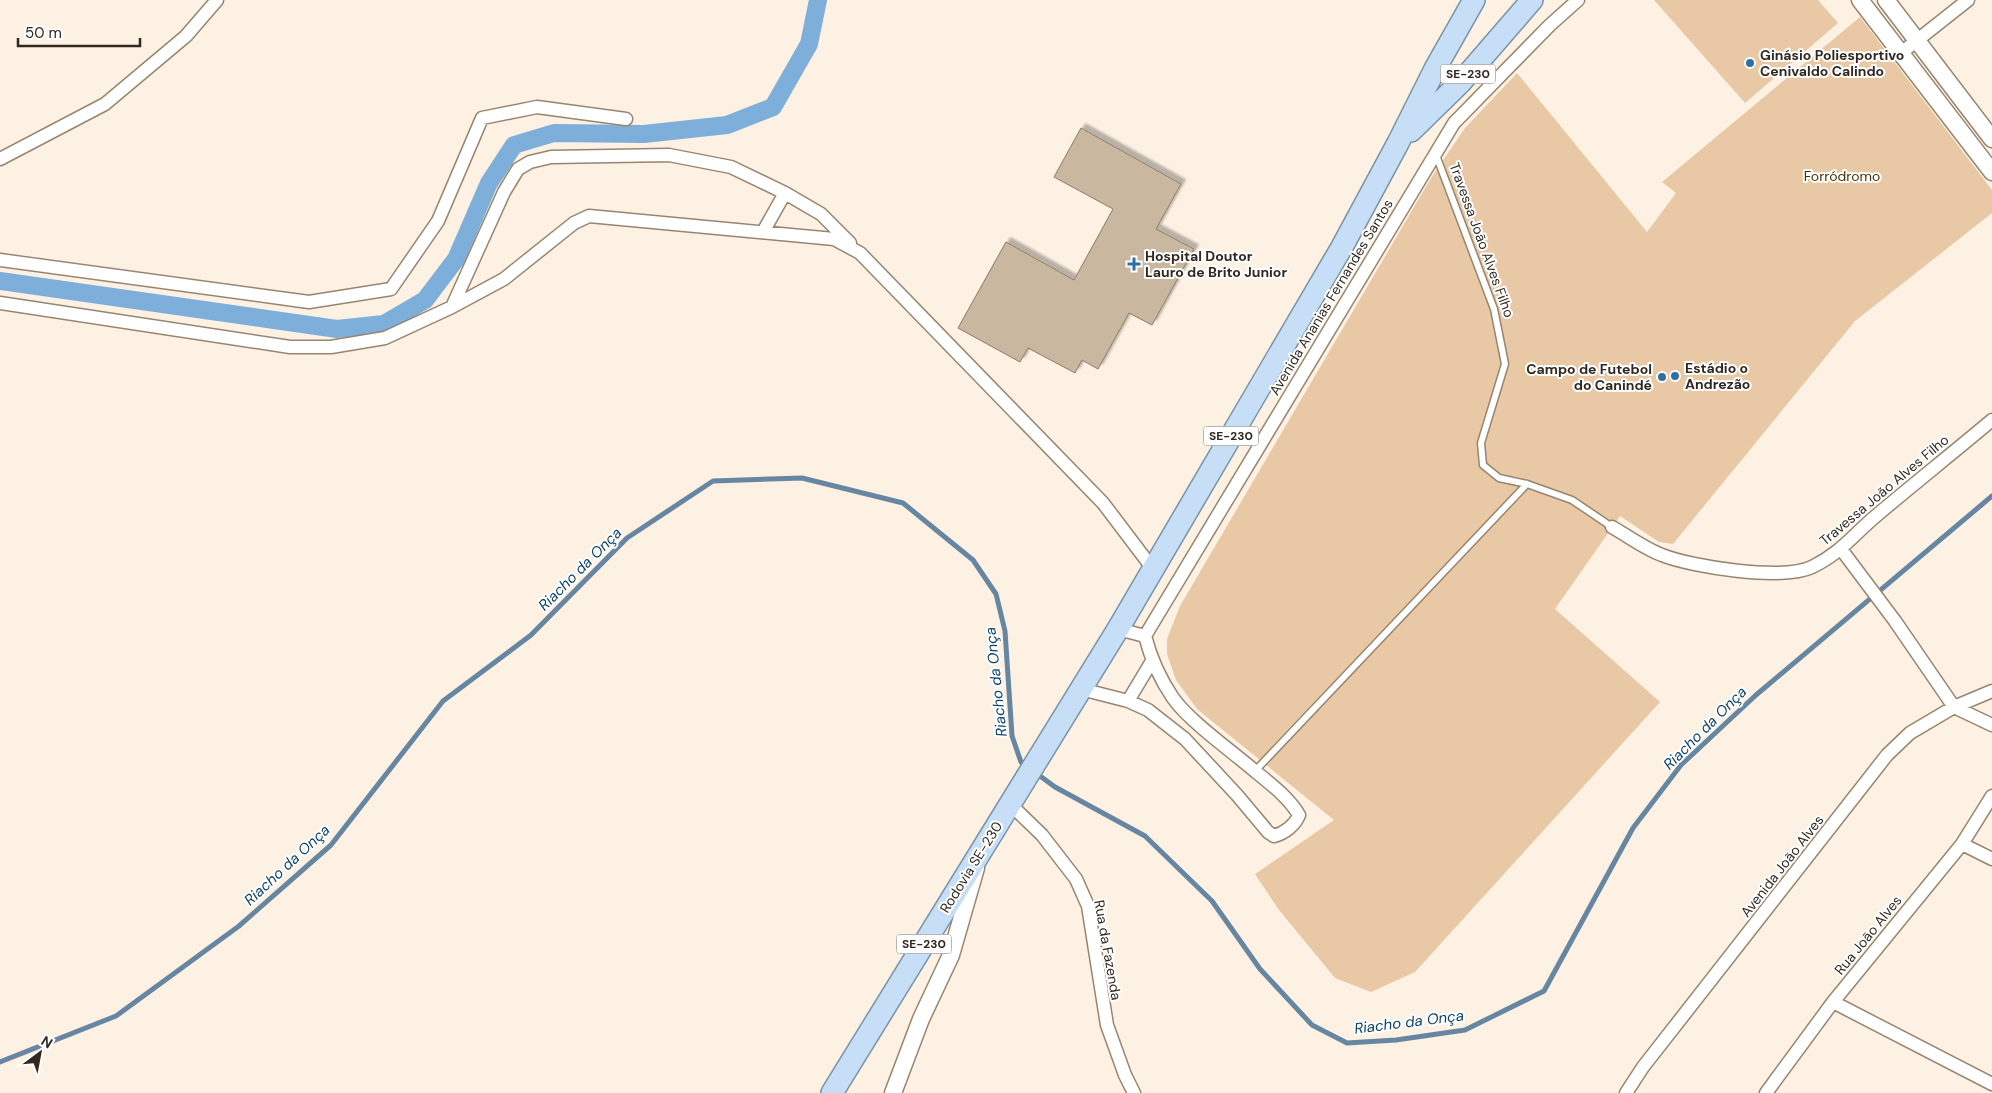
<svg xmlns="http://www.w3.org/2000/svg" width="1992" height="1093" font-family="'DM Sans',sans-serif">
<style>
.green{fill:#e9c9a5}
.lines{fill:none;stroke-linecap:round;stroke-linejoin:round}
.stream{stroke:#6786a2;stroke-width:5}
.canal{stroke:#7eaeda;stroke-width:18}
.building{fill:#cab7a0;stroke:#8d7b66;filter:url(#shadow)}
.service-casing{stroke:#97856f;stroke-width:9}
.minor-casing{stroke:#97856f;stroke-width:15}
.tertiary-casing{stroke:#97856f;stroke-width:19}
.primary-casing{stroke:#7992a8;stroke-width:24}
.service{stroke:#fff;stroke-width:6}
.minor{stroke:#fff;stroke-width:12}
.tertiary{stroke:#fff;stroke-width:16}
.primary{stroke:#c6dff7;stroke-width:21}
.poi-dot{fill:#2f6fa5;stroke:#fff;stroke-width:2}
.labels{text-anchor:middle;stroke-width:4;stroke-linejoin:round;paint-order:stroke}
.shield{fill:#fff;stroke:#6f6963;stroke-width:1}
.shield-label{font-size:12px;font-weight:bold;fill:#312920}
.poi-label{font-size:14px;font-weight:bold;fill:#312920;stroke:#fff;text-anchor:start}
.park-label{font-size:14px;fill:#4a2d03;stroke:#fff}
.street-label{font-size:14px;fill:#312920;stroke:#fff}
.water-label{font-size:15px;font-style:italic;fill:#0c436d;stroke:#fff}
</style>
<defs>
<filter id="shadow"><feDropShadow dx="4.5" dy="-4.5" stdDeviation="1" flood-color="#0004"/></filter>
</defs>
<rect width="100%" height="100%" fill="#fdf1e3"/>
<path class="green" d="M1654 0H1818L1838 23 1745 103Z
M1860 17 1992 190V213L1855 321 1673 544 1659 542 1620 516 1555 609 1660 702 1415 972 1371 992 1335 978 1279 910 1255 874 1334 820 1197 709 1176 680 1167 654V639L1180 606 1431 178 1465 128 1517 73 1647 232 1676 193 1662 182Z"/>
<g class="lines">
<path class="stream" d="M1036 773 1055 787 1145 836 1212 901 1260 969 1312 1025 1347 1043 1396 1040 1465 1030 1544 991 1633 828 1681 765 1756 695 1992 496
M0 1062 116 1016 239 926 331 845 443 701 531 635 627 538 713 481 802 478 903 503 973 560 996 594 1005 631 1012 736 1021 762 1027 767"/>
<path class="canal" d="M0 281 337 329 384 324 425 300 456 259 489 183 514 145 554 133 644 134 727 125 773 107 809 44 818 0"/>
</g>
<path class="building" d="M1081 128 1181 184 1156 229 1194 249 1152 325 1129 313 1098 369 1082 360 1075 373 1028 348 1020 362 958 328 1006 242 1074 280 1113 209 1054 177Z"/>
<g class="lines">
<g class="service-casing">
<path id="service" d="M1436 155 1494 309 1505 364 1481 443 1483 465 1499 478 1527 484 1572 500 1612 527
M1255 771 1527 484"/>
</g>
<g class="minor-casing">
<path id="minor" d="M1901 53 1968 0
M0 159 105 104 186 36 217 0
M763 232 785 193
M0 260 309 302 391 289 438 221 482 118 537 107 626 119
M0 303 290 347H331L385 338 452 307 504 279 574 223 589 216 834 239 860 253 1103 503 1153 569
M452 307 504 192 518 169 530 162 551 157 669 155 731 167 785 193 821 214 850 243
M1612 527C1628 536 1645 549 1662 555 1692 567 1782 581 1812 567 1841 553 1854 534 1877 515 1915 483 1954 452 1992 420
M1841 549 1895 621 1954 707 1992 725
M1145 636 1454 123 1550 25 1578 0
M1081 689 1128 701 1148 710 1185 739 1237 795 1268 832 1274 836C1285 833 1295 825 1299 815 1289 798 1272 785 1256 772 1233 752 1190 722 1173 698 1160 679 1151 659 1145 636L1118 629
M1128 701 1152 661
M1010 804 1042 835 1076 879 1088 906 1107 1025 1125 1075 1134 1093
M1962 844 1992 859
M1833 1002 1992 1084
M1626 1093 1643 1067 1887 755 1910 733 1954 707 1992 691
M1766 1093 1833 1002 1962 844 1992 796"/>
</g>
<g class="tertiary-casing">
<path id="tertiary" d="M1860 0 1992 172
M1886 0 1992 139
M893 1093 921 1019 951 955 976 868"/>
</g>
<g class="primary-casing">
<path id="primary" d="M1411 131 1461 82 1532 0
M832 1093 1118 629 1342 247 1398 143 1435 69 1474 0"/>
</g>
<use href="#service" class="service"/>
<use href="#minor" class="minor"/>
<use href="#tertiary" class="tertiary"/>
<use href="#primary" class="primary"/>
</g>
<g class="poi-dot">
<circle cx="1750" cy="63" r="5"/>
<path d="M1131.5 256.5h5v5h5v5h-5v5h-5v-5h-5v-5h5z"/>
<circle cx="1675" cy="376" r="5"/>
<circle cx="1662" cy="377" r="5"/>
</g>
<g class="labels">
<g class="shield">
<rect x="1440.5" y="64.5" width="55" height="19" rx="4"/>
<rect x="1203.5" y="426.5" width="55" height="19" rx="4"/>
<rect x="896.5" y="934.5" width="55" height="19" rx="4"/>
</g>
<g class="shield-label">
<text x="1468" y="78">SE-230</text>
<text x="1231" y="440">SE-230</text>
<text x="924" y="948">SE-230</text>
</g>
<g class="poi-label">
<text x="1760" y="60">Ginásio Poliesportivo<tspan x="1760" dy="16">Cenivaldo Calindo</tspan></text>
<text x="1145" y="261">Hospital Doutor<tspan x="1145" dy="16">Lauro de Brito Junior</tspan></text>
<text x="1685" y="373">Estádio o<tspan x="1685" dy="16">Andrezão</tspan></text>
<text x="1652" y="374" text-anchor="end">Campo de Futebol<tspan x="1652" dy="16">do Canindé</tspan></text>
</g>
<g class="park-label">
<text x="1842" y="181">Forródromo</text>
</g>
<g class="street-label">
<text transform="translate(1482 240) rotate(70)" y="5">Travessa João Alves Filho</text>
<text transform="translate(1331 297) rotate(-59)" y="5">Avenida Ananias Fernandes Santos</text>
<text transform="translate(1884 490) rotate(-40)" y="5">Travessa João Alves Filho</text>
<text transform="translate(1782 866) rotate(-52)" y="5">Avenida João Alves</text>
<text transform="translate(971 867) rotate(-58)" y="5">Rodovia SE-230</text>
<text transform="translate(1868 935) rotate(-51)" y="5">Rua João Alves</text>
<text transform="translate(1108 950) rotate(80)" y="5">Rua da Fazenda</text>
</g>
<g class="water-label">
<text transform="translate(580 569) rotate(-45)" y="5">Riacho da Onça</text>
<text transform="translate(996 682) rotate(-96)" y="5">Riacho da Onça</text>
<text transform="translate(1705 728) rotate(-45)" y="5">Riacho da Onça</text>
<text transform="translate(287 865) rotate(-43)" y="5">Riacho da Onça</text>
<text transform="translate(1409 1022) rotate(-7)" y="5">Riacho da Onça</text>
</g>
</g>
<g transform="translate(40 1053) rotate(32)" stroke="#ffffff" stroke-width="4" paint-order="stroke">
<path d="M0-4L9 19L0 12L-9 19Z" fill="#312920"/>
<text y="-8" font-size="14" font-weight="bold" text-anchor="middle" fill="#312920">N</text>
</g>
<path d="M18 38v8h122v-8" fill="none" stroke="#312920" stroke-width="2.5"/>
<text x="25" y="38" font-size="15" fill="#312920" stroke="#ffffff" stroke-width="4" paint-order="stroke">50 m</text>
</svg>
